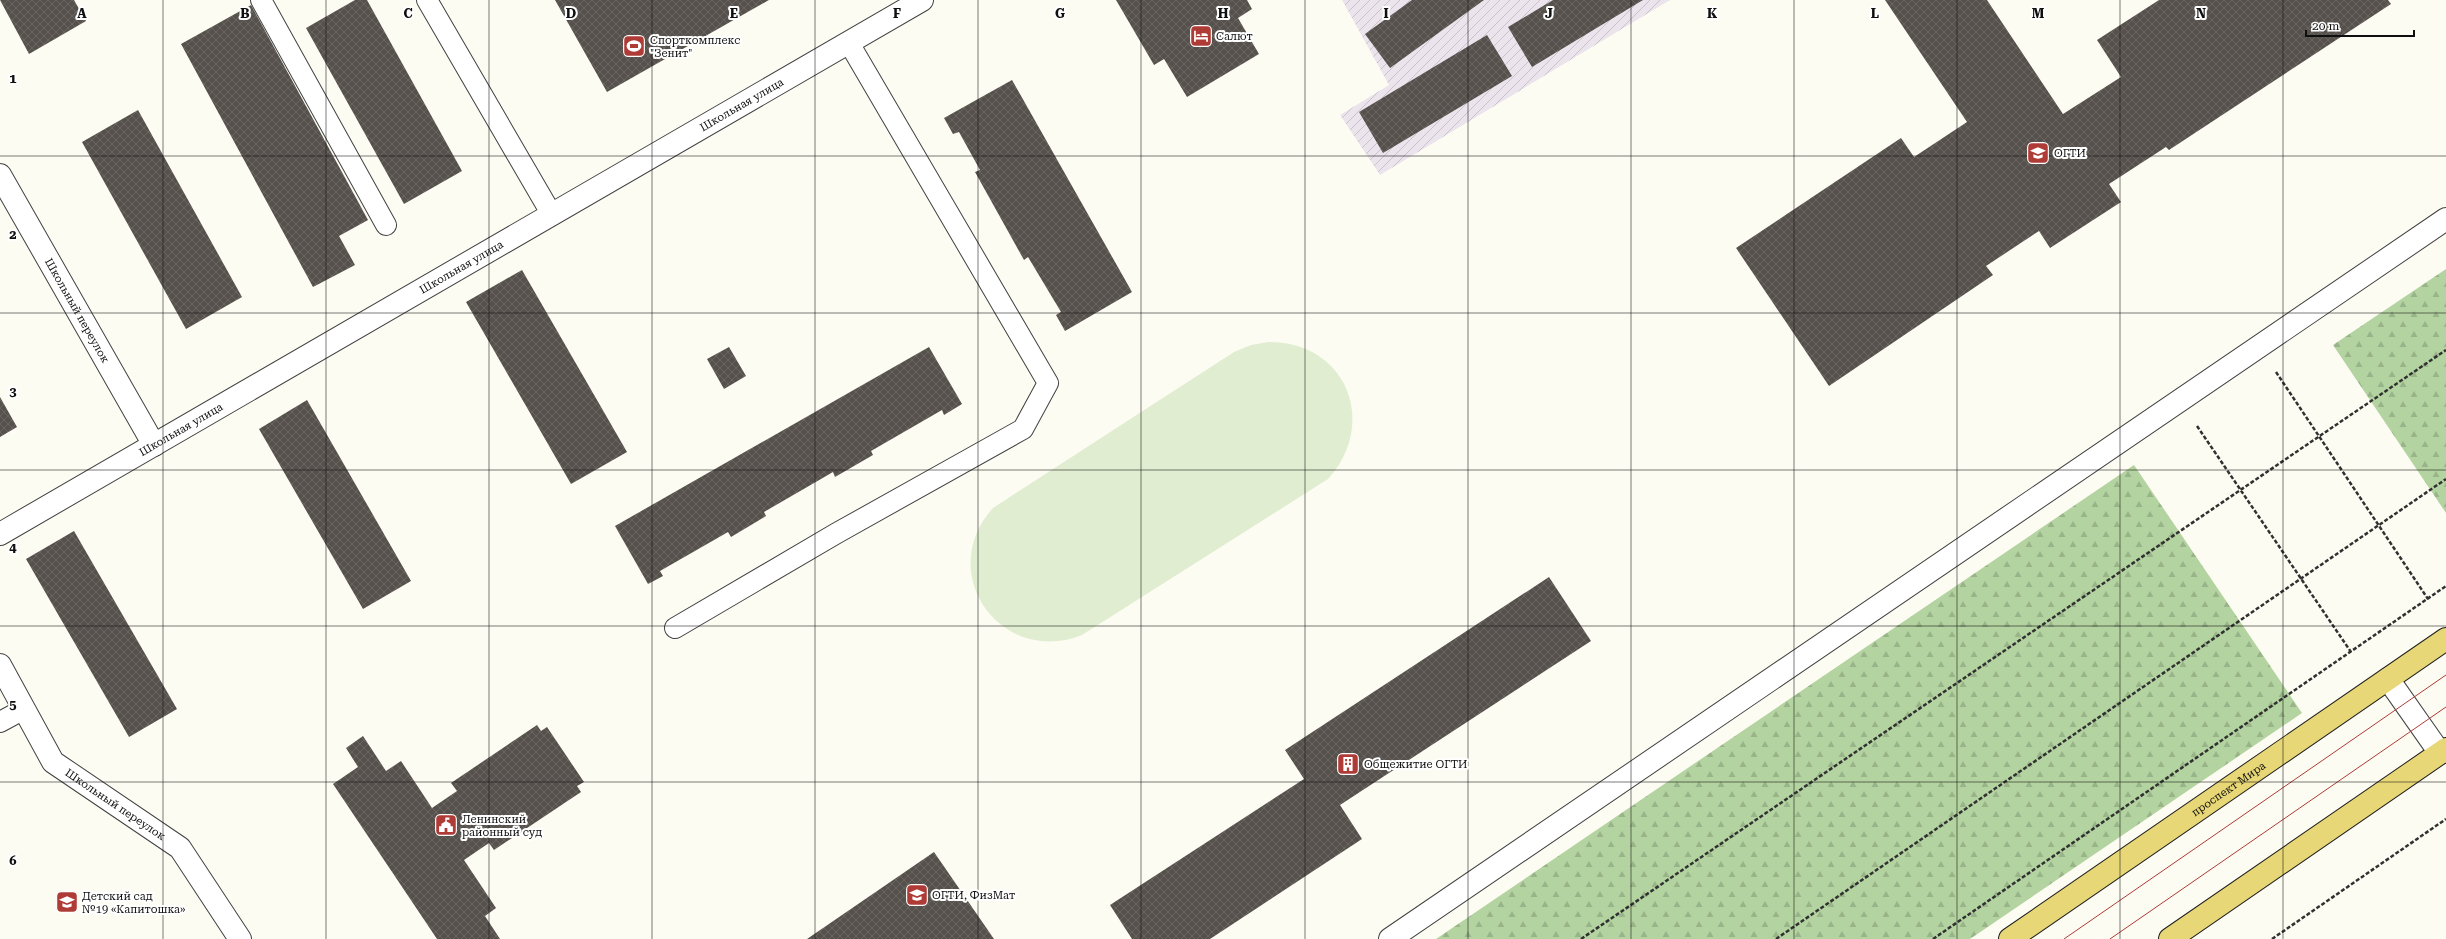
<svg xmlns="http://www.w3.org/2000/svg" width="2446" height="939" font-family="'Roboto Serif',serif">
<style>
.industrial{fill:url(#industrial-furrows)}
.forest{fill:url(#forest-firs)}
.pitch{fill:#e0edd0}
.building{fill:url(#building-cross-hatch)}
.lines{fill:none;stroke-linecap:round;stroke-linejoin:round}
.service-casing{stroke:#424242;stroke-width:22}
.minor-casing{stroke:#424242;stroke-width:24}
.primary-casing{stroke:#202020;stroke-width:24}
.path{stroke:#313131;stroke-width:2.5;stroke-dasharray:4 2;stroke-linecap:butt}
.service{stroke:#fff;stroke-width:20}
.minor{stroke:#fff;stroke-width:22}
.primary{stroke:#e8d777;stroke-width:22}
.tram{stroke:#af3b37;stroke-width:1}
.grid{fill:none;stroke:#0f0f0f;stroke-width:1;stroke-opacity:0.55}
.labels{text-anchor:middle;stroke-width:4;stroke-linejoin:round;paint-order:stroke}
.poi-label{font-size:11px;fill:#0f0f0f;stroke:#fff;text-anchor:start}
.street-label{font-size:11px;fill:#0f0f0f;stroke:#fff}
.grid-label{font-size:13px;text-anchor:middle;font-weight:bold;fill:#0f0f0f;stroke:#fff;stroke-width:4;stroke-linejoin:round;paint-order:stroke}
</style>
<defs>
<pattern id="industrial-furrows" width="10" height="10" patternUnits="userSpaceOnUse"><rect width="10" height="10" fill="#ece4ec"/><path d="M-1 1l2-2M0 10L10 0M9 11l2-2" fill="none" stroke="#c9c2c9"/></pattern>
<pattern id="forest-firs" width="22" height="20" patternUnits="userSpaceOnUse"><rect width="22" height="20" fill="#b3d3a0"/><path d="M5 1l3.5 6h-7zM16 11l3.5 6h-7z" fill="#99b489"/></pattern>
<pattern id="building-cross-hatch" width="8" height="8" patternUnits="userSpaceOnUse"><rect width="8" height="8" fill="#56514c"/><path d="M0 0l8 8M0 8l8-8" fill="none" stroke="#696561"/></pattern>
</defs>
<rect width="100%" height="100%" fill="#fdfcf2"/>
<path class="industrial" d="M1342 0H1670L1380 175 1340 115 1389 85Z"/>
<path class="forest" d="M2446 269V513L2333 345Z
M2134 465 2302 713 1970 939H1436Z"/>
<path class="pitch" d="M1268 342C1346 341 1379 423 1328 479L1082 635C1001 667 934 573 993 508L1234 352 1251 345Z"/>
<path class="building" d="M0 0H74L86 21 29 54Z
M355 0H367L462 171 404 204 306 28Z
M555 0H769L607 92Z
M1116 0H1247L1252 9 1238 18 1259 54 1187 97 1164 59 1154 65Z
M1412 0H1484L1390 68 1365 34Z
M1553 0H1643L1532 67 1508 27Z
M1885 0H1987L2063 114 2121 77 2097 40 2159 0H2388L2391 4 2169 150 2166 147 2109 184 2121 202 2050 248 2039 231 1986 266 1993 275 1829 386 1736 248 1901 138 1914 157 1967 122Z
M251 5 368 220 339 236 355 265 313 287 181 44Z
M1487 35 1512 76 1383 153 1359 112Z
M1012 80 1132 292 1065 331 1056 315 1061 312 1028 257 1024 260 975 172 980 170 959 132 953 134 944 118Z
M138 110 242 297 186 329 82 142Z
M522 270 627 452 571 484 466 302Z
M729 347 746 376 724 389 707 359Z
M929 347 962 404 944 415 942 410 871 451 873 455 835 477 833 472 764 512 766 516 731 537 728 532 660 571 663 576 648 584 615 526Z
M0 397 17 427 0 437Z
M307 400 411 581 363 609 259 429Z
M74 531 177 709 129 737 26 559Z
M1549 577 1591 641 1340 805 1362 839 1210 939H1132L1110 905 1304 779 1285 750Z
M537 725 541 731 547 727 584 782 577 786 581 792 494 850 489 843 464 860 496 908 485 916 500 939H437L333 784 358 767 346 748 363 736 386 771 401 761 432 808 457 791 451 783Z
M934 852 994 939H807Z"/>
<g class="lines">
<g class="service-casing">
<path id="service" d="M261 0 386 225
M427 0 552 215
M675 628 837 533 1023 429 1048 383 849 43
M0 722 24 709"/>
</g>
<g class="minor-casing">
<g id="minor">
<path id="s1" d="M0 175 154 445"/>
<path id="s2" d="M0 534 922 0"/>
<path id="s3" d="M0 665 53 762 180 848 240 939"/>
<path d="M2388 679 2440 753"/>
<path d="M1390 939 2446 219"/>
</g>
</g>
<g class="primary-casing">
<g id="primary">
<path id="s4" d="M2010 939 2446 639"/>
<path d="M2170 939 2446 749"/>
</g>
</g>
<path class="path" d="M2276 372 2428 599
M2197 426 2351 652
M1581 939 2446 350
M1776 939 2446 479
M1933 939 2446 586
M2272 939 2446 819"/>
<use href="#service" class="service"/>
<use href="#minor" class="minor"/>
<use href="#primary" class="primary"/>
<path class="tram" d="M2064 939 2446 675
M2110 939 2446 707"/>
</g>
<path class="grid" d="M163 0V939M326 0V939M489 0V939M652 0V939M815 0V939M978 0V939M1141 0V939M1305 0V939M1468 0V939M1631 0V939M1794 0V939M1957 0V939M2120 0V939M2283 0V939M0 156H2446M0 313H2446M0 470H2446M0 626H2446M0 782H2446"/>
<defs>
<g id="hotel-square" transform="scale(1.15)"><rect x="-9" y="-9" width="18" height="18" rx="4" fill="#af3b37" stroke="#fff"/><path d="M-6-4.5h1.5V1H6V5H4.5V3h-9V5H-6ZM-4 0a1.8 1.8 0 1 1 3.6 0ZM.5 0V-2.5h3Q6-2.5 6 0Z" fill="#fff"/></g>
<g id="stadium-square" transform="scale(1.15)"><rect x="-9" y="-9" width="18" height="18" rx="4" fill="#af3b37" stroke="#fff"/><path d="M0-5a6.5 5 0 1 0 0 10a6.5 5 0 1 0 0-10ZM-3.5-1.8h7v3.6h-7Z" fill="#fff"/></g>
<g id="university-square" transform="scale(1.15)"><rect x="-9" y="-9" width="18" height="18" rx="4" fill="#af3b37" stroke="#fff"/><path d="M0-5L7-2L0 1L-7-2ZM-4 1L0 2.5L4 1V4Q0 6-4 4Z" fill="#fff"/></g>
<g id="building-square" transform="scale(1.15)"><rect x="-9" y="-9" width="18" height="18" rx="4" fill="#af3b37" stroke="#fff"/><path d="M-4-6H4V6H1V3H-1V6H-4ZM-2.5-4.3h1.7v1.8h-1.7ZM.8-4.3h1.7v1.8H.8ZM-2.5-1h1.7V.8h-1.7ZM.8-1h1.7V.8H.8Z" fill="#fff"/></g>
<g id="civic-square" transform="scale(1.15)"><rect x="-9" y="-9" width="18" height="18" rx="4" fill="#af3b37" stroke="#fff"/><path d="M-.6-6.5H3V-4.5H.6V-3L4-1V1h2V6H-6V1h2V-1L-.6-3ZM-1.2 2.5V6h2.4V2.5Z" fill="#fff"/></g>
<g id="school-square" transform="scale(1.15)"><rect x="-9" y="-9" width="18" height="18" rx="4" fill="#af3b37" stroke="#fff"/><path d="M0-5L7-2L0 1L-7-2ZM-4 1L0 2.5L4 1V4Q0 6-4 4Z" fill="#fff"/></g>
</defs>
<g fill-rule="evenodd">
<use href="#hotel-square" x="1201" y="36"/>
<use href="#stadium-square" x="634" y="46"/>
<use href="#university-square" x="2038" y="153"/>
<use href="#building-square" x="1348" y="764"/>
<use href="#civic-square" x="446" y="825"/>
<use href="#university-square" x="917" y="895"/>
<use href="#school-square" x="67" y="902"/>
</g>
<g class="labels">
<g class="poi-label">
<text x="1216" y="40">Салют</text>
<text x="650" y="44">Спорткомплекс<tspan x="650" dy="13">"Зенит"</tspan></text>
<text x="2054" y="157">ОГТИ</text>
<text x="1364" y="768">Общежитие ОГТИ</text>
<text x="462" y="823">Ленинский<tspan x="462" dy="13">районный суд</tspan></text>
<text x="932" y="899">ОГТИ, ФизМат</text>
<text x="82" y="900">Детский сад<tspan x="82" dy="13">№19 «Капитошка»</tspan></text>
</g>
<g class="street-label">
<text dy="4" stroke="none"><textPath href="#s2" startOffset="857">Школьная улица</textPath></text>
<text dy="4" stroke="none"><textPath href="#s2" startOffset="533">Школьная улица</textPath></text>
<text dy="4" stroke="none"><textPath href="#s1" startOffset="156">Школьный переулок</textPath></text>
<text dy="4" stroke="none"><textPath href="#s2" startOffset="209">Школьная улица</textPath></text>
<text dy="4" stroke="none"><textPath href="#s4" startOffset="265">проспект Мира</textPath></text>
<text dy="4" stroke="none"><textPath href="#s3" startOffset="186">Школьный переулок</textPath></text>
</g>
</g>
<g class="grid-label">
<text x="82" y="18">A</text>
<text x="245" y="18">B</text>
<text x="408" y="18">C</text>
<text x="571" y="18">D</text>
<text x="734" y="18">E</text>
<text x="897" y="18">F</text>
<text x="1060" y="18">G</text>
<text x="1223" y="18">H</text>
<text x="1386" y="18">I</text>
<text x="1549" y="18">J</text>
<text x="1712" y="18">K</text>
<text x="1875" y="18">L</text>
<text x="2038" y="18">M</text>
<text x="2201" y="18">N</text>
<text x="13" y="83">1</text>
<text x="13" y="239">2</text>
<text x="13" y="396">3</text>
<text x="13" y="552">4</text>
<text x="13" y="709">5</text>
<text x="13" y="865">6</text>
</g>
<path d="M2306 30v6h108v-6" fill="none" stroke="#0f0f0f" stroke-width="2"/>
<text x="2312" y="30" font-size="12" fill="#0f0f0f" stroke="#ffffff" stroke-width="3" paint-order="stroke">20 m</text>
</svg>
